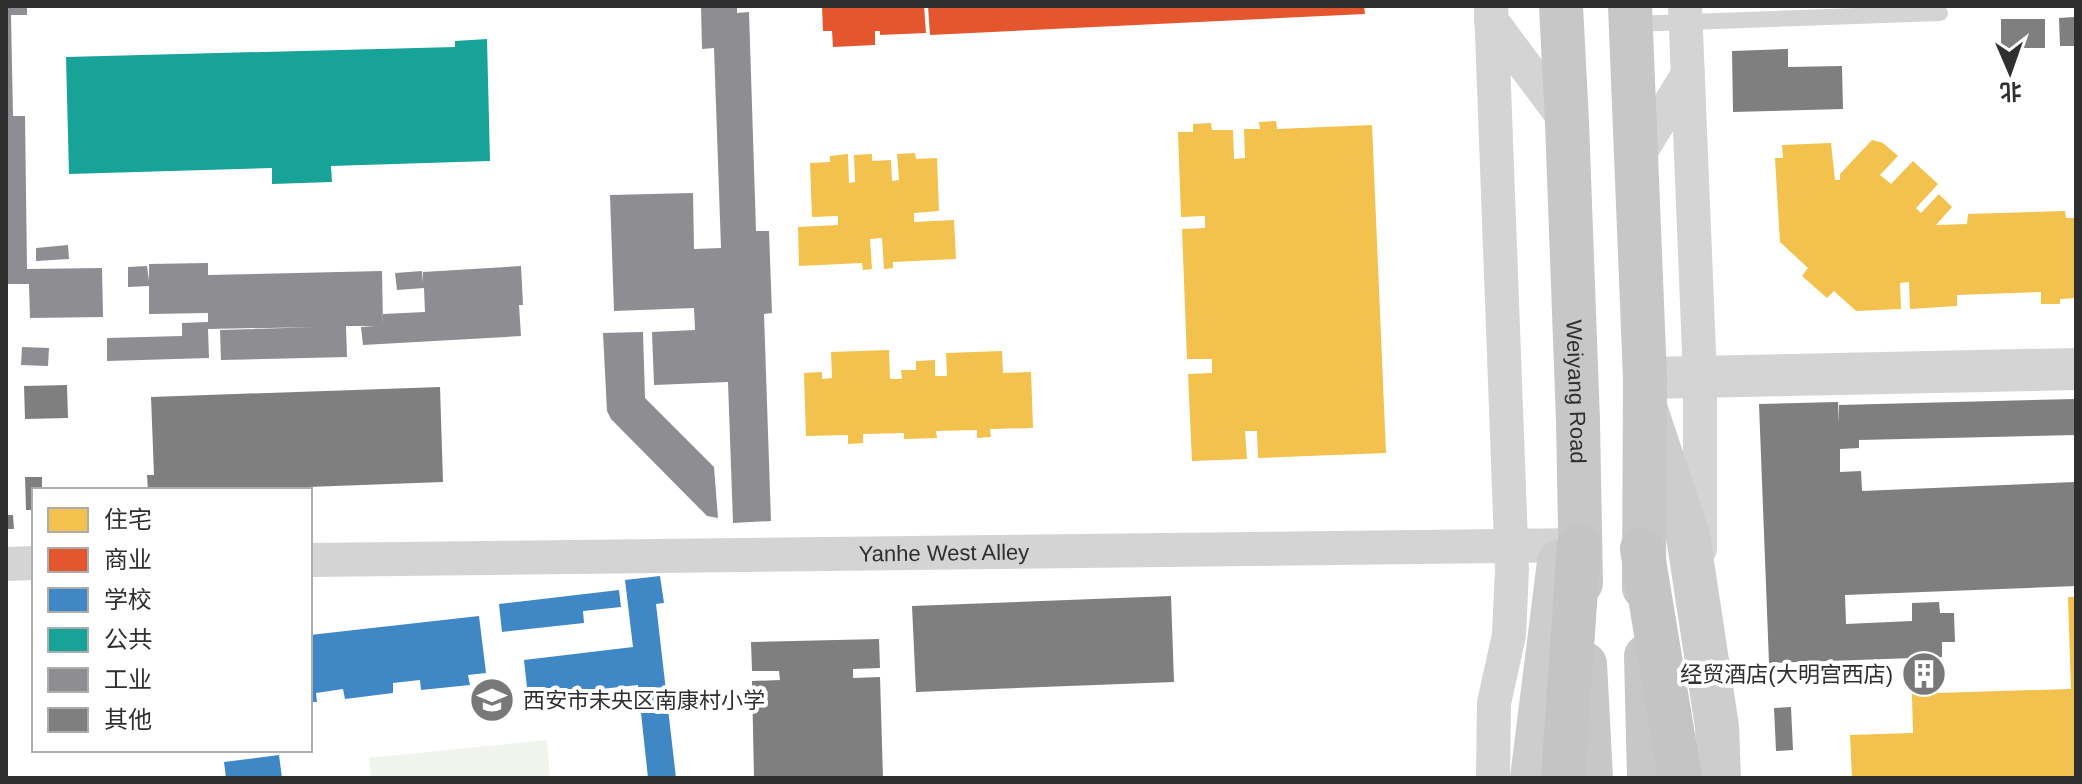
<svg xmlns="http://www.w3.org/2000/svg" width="2082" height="784" font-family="Arial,'Noto Sans SC',sans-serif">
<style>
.green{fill:#f1f4ed}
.homes{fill:#f2c14e}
.shops{fill:#e4572e}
.schools{fill:#3f88c5}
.public{fill:#17a398}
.industry{fill:#8d8d92}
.building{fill:#7f7f7f}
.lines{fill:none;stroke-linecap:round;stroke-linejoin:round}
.service{stroke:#d4d4d4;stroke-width:16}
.minor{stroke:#d4d4d4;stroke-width:34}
.tertiary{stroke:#d4d4d4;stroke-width:42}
.secondary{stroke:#cdcdcd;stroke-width:44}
.primary{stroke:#c7c7c7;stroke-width:44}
.trunk{stroke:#c4c4c4;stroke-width:44}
.labels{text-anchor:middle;stroke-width:8;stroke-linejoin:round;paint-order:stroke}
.street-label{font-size:22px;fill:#2f2f2f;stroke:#fff}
.poi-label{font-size:22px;fill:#2f2f2f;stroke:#fff;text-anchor:end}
</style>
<rect width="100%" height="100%" fill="#fff"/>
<path class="green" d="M547 740 550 778H371L369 758Z"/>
<path class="homes" d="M1276 121 1277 129 1372 125 1386 453 1258 458 1257 431H1245L1247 459 1192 461 1188 374 1212 373V359H1187L1182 229 1205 228V216L1181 217 1178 132H1193V124L1211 123 1212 130H1233L1234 159 1245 158 1244 129H1260L1259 122Z
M1872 140 1883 143 1898 156 1880 175 1891 184 1913 161 1938 184 1916 208 1921 213 1939 194 1952 207 1936 225 1967 224 1968 214 2065 211 2066 218H2076V298L2060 299V304H2041V292L1957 295V306L1910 309 1909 282 1900 283 1901 309 1856 311 1834 291 1827 298 1802 276 1808 268 1780 242 1775 158H1783L1782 145 1831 143 1835 180H1840V174Z
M915 153 916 159 937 158 939 211 914 213V222L954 220 956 259 893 262V268L884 269 882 238 870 239 872 269 863 270 862 263 799 266 798 227 838 225V216L812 217 810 163 830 162V156L848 154 849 183 855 182 854 155 872 154V161L891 160 892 181 899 180 897 154Z
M889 350 890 379H902L901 370H916V361L935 360V376H947L946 353 1002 351 1003 373 1031 372 1033 428 990 429 991 437 977 438V430L936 431 937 438 904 439V433L863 434V443L848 444V435L806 436 804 373 822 372V379L832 378 831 352Z
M2068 597H2076V778H1852L1850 735 1913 733 1911 659 1936 658 1937 693 2071 689Z"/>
<path class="shops" d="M822 6H924L926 33 880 35V31H875V45L833 47 832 31H823Z
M928 6H1364L1365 14 930 35Z"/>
<path class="schools" d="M660 576 664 603 656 604 676 778H648L638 685 528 697 524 660 633 647 625 580Z
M619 590 621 607 583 611 584 623 502 632 499 604Z
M479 616 486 673 468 675 470 685 421 690 420 680 393 683V693L345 699 343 689 316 693 317 702H310V635Z
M279 755 282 778H226L224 762Z"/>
<path class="public" d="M487 39 490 161 331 166 332 182 272 184V168L69 174 66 57 455 47V41Z"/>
<path class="industry" d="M6 6H27V15H11L13 116H25L27 269 102 268 103 317 30 318 29 284H6Z
M701 6H737V13L749 12 756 231H769L772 313 764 314 771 521 733 523 728 382 654 385 652 332 695 330 694 308 614 311 610 195 693 193 694 249 721 248 714 48 702 49Z
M68 245 69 259 36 261V248Z
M208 263V275L382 271 383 326V314L425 312 424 288 397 290 395 273 422 271 423 283V272L521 266 523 305H519L521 336 363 345 361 327 375 326H346L347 357 221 360 220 330 317 327 208 329 209 358 107 361V338L182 336V323L208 322V313L149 314V286L128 287V267L147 266 149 281V264Z
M643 332 645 398 714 467 718 518 707 516 611 419 607 411 603 333Z
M22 347 49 348 48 366 21 365Z"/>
<path class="building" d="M2074 17 2075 46H2060L2059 18Z
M2001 19H2045V48H2001Z
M1788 49V67L1842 66 1843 109 1733 112 1732 51Z
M67 385 68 418 25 419 24 386Z
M440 387 443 482 226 490H148L147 475H154L151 397Z
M2076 399V435L1859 440V448L1840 449V472L1861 471 1862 491 2075 482 2076 586 1845 595 1846 624 1912 621V603L1939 602 1940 613H1954L1955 642H1942V657L1769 663 1759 404 1838 402 1839 423V405Z
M25 477H42V490H34V510H26Z
M6 515H13L14 529H6Z
M1171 596 1174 682 916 692 912 606Z
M879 639 880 668 853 669V678L880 677 883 778H754L752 681 780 680 779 671H752L751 642Z
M1791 707 1793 750 1776 751 1774 708Z"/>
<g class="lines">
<path class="service" d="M1632 24 1940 13"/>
<g class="minor">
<path d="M1491 6 1512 570 1509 635 1494 703 1493 778"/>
<path d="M1685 6 1700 377V549"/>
<path d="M1491 20 1567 122"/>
<path d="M1635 161 1688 74"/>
<path id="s1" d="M310 560 1579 545"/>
<path d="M6 564 34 563"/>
</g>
<path class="tertiary" d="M1645 378 2076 369"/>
<path class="secondary" d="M1647 413 1688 536 1717 727 1719 778
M1532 778 1559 562"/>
<g class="primary">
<path id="s2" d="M1561 6 1567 122 1578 421 1581 583"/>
<path d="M1630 6 1645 378 1644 588"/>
<path d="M1646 656 1649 778"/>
<path d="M1585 664 1591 778"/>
</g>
<path class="trunk" d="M1642 549 1680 778
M1563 778 1579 545"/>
</g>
<defs>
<g id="building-disc" transform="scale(2.3)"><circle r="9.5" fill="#787878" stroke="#fff"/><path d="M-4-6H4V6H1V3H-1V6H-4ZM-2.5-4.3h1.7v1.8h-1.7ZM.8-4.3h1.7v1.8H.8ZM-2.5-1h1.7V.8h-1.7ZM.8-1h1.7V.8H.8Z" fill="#fff"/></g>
<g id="school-disc" transform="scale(2.3)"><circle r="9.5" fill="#787878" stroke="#fff"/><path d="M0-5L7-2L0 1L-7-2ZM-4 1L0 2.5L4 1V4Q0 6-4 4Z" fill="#fff"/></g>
</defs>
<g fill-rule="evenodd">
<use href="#building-disc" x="1924" y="674"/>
<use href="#school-disc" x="492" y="700"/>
</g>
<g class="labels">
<g class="street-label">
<text dy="8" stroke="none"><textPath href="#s2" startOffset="386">Weiyang Road</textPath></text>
<text dy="8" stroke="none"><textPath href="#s1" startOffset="634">Yanhe West Alley</textPath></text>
</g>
<g class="poi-label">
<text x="1893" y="682">经贸酒店(大明宫西店)</text>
<text x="523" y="708" text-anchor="start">西安市未央区南康村小学</text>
</g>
</g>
<rect width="2082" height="784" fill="none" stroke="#2f2f2f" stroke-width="16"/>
<rect x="32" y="488" width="280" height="264" fill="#ffffff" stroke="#acacac" stroke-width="2"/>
<rect x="48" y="508" width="40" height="24" fill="#f2c14e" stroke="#acacac" stroke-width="2"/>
<text x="104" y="528" font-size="24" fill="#2f2f2f">住宅</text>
<rect x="48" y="548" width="40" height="24" fill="#e4572e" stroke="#acacac" stroke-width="2"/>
<text x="104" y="568" font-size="24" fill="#2f2f2f">商业</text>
<rect x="48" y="588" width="40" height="24" fill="#3f88c5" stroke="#acacac" stroke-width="2"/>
<text x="104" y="608" font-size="24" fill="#2f2f2f">学校</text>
<rect x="48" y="628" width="40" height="24" fill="#17a398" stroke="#acacac" stroke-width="2"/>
<text x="104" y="648" font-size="24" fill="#2f2f2f">公共</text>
<rect x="48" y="668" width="40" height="24" fill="#8d8d92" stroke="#acacac" stroke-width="2"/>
<text x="104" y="688" font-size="24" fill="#2f2f2f">工业</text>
<rect x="48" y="708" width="40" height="24" fill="#7f7f7f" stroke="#acacac" stroke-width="2"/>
<text x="104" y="728" font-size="24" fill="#2f2f2f">其他</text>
<g transform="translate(2010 72) rotate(178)" stroke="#ffffff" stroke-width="6" paint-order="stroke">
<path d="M0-6L14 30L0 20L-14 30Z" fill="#2f2f2f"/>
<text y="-12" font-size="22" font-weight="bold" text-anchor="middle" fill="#2f2f2f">北</text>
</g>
</svg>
